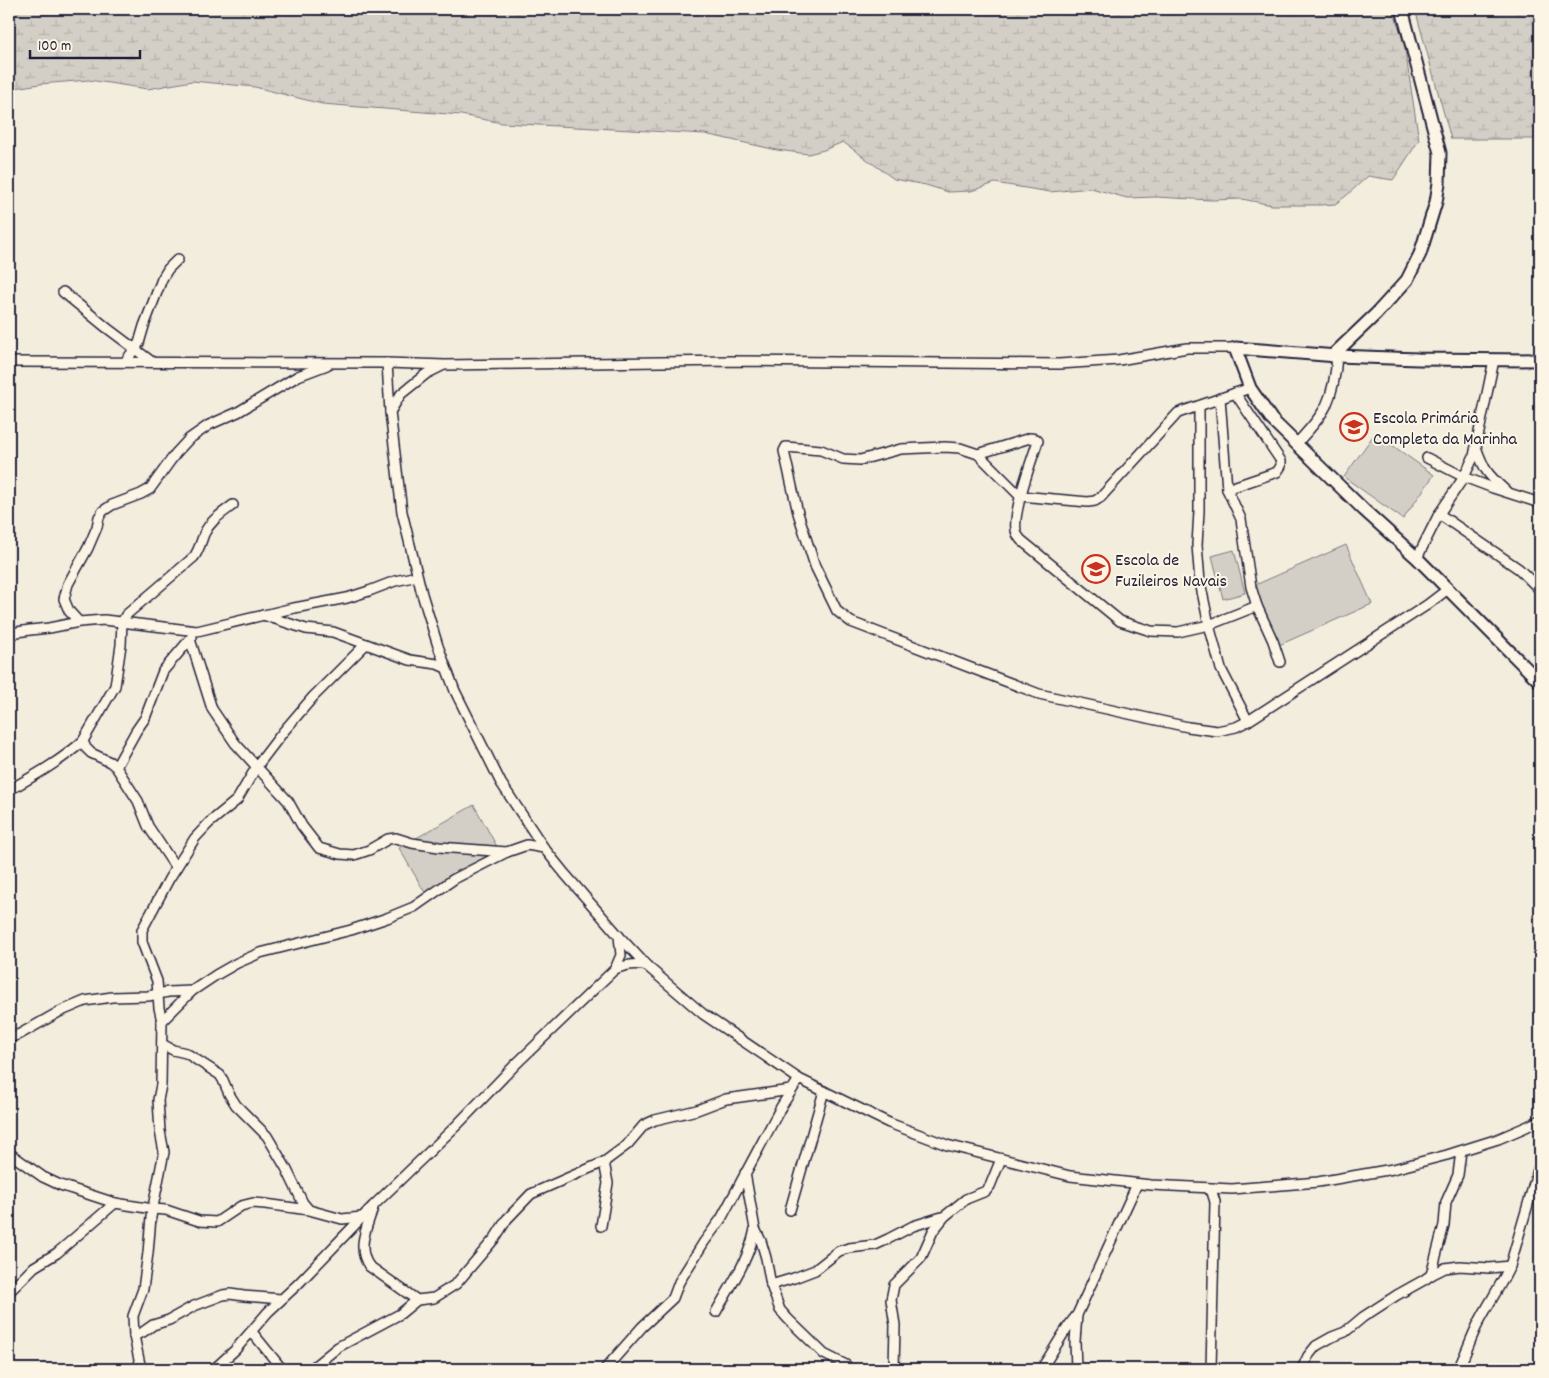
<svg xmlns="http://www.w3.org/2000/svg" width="1549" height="1378" viewBox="0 0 1549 1378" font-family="Dekko,sans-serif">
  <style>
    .grass { fill: #d4cfc6; stroke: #7b7880 }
    .wetland { fill: url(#wetland-marsh); stroke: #7b7880 }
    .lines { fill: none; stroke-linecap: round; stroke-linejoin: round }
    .minor-casing { stroke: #22223b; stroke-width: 12 }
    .tertiary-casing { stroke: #22223b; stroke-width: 15 }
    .minor { stroke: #fcf5e5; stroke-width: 9 }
    .tertiary { stroke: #fcf5e5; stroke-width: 11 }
    .labels { text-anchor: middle; stroke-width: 4; stroke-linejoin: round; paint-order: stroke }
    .poi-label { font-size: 18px; fill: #22223b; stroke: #fcf5e5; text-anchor: start }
  </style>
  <defs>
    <pattern id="wetland-marsh" width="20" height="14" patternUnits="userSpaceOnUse" patternTransform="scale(1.25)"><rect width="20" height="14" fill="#d4cfc6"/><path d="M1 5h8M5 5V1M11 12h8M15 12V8" fill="none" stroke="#b6b1ab"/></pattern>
  </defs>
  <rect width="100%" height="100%" fill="#f3edde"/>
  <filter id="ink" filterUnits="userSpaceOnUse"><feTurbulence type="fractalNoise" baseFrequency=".02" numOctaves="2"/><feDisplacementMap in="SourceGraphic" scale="10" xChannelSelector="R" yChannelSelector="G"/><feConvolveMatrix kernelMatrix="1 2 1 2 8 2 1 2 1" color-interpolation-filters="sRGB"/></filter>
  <g filter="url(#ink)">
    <!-- grass -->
    <g class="grass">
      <path d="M 1375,433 L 1434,475 L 1403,519 L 1344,477 Z"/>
      <path d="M 1346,545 L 1372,604 L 1279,645 L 1253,586 Z"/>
      <path d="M 1234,550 L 1245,593 L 1223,599 L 1212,556 Z"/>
      <path d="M 474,805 L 501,854 L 427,896 L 399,848 Z"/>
    </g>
    <!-- wetland -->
    <g class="wetland">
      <path d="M 9,9 L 1393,9 L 1404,43 L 1419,140 L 1393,180 L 1368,176 L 1346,196 L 1335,204 L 1320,205 L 1272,205 L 1242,199 L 1211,200 L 1156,197 L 1127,198 L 1091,188 L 1050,192 L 995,183 L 971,191 L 948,192 L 926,185 L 894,179 L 843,142 L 824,150 L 808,154 L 777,150 L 705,134 L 502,123 L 461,115 L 322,104 L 255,87 L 192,81 L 148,89 L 89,80 L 40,84 L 9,89 Z"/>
      <path d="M 1415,9 L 1540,9 L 1540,133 L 1534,139 L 1451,139 Z"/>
    </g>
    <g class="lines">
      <defs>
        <g id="minor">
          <path d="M 63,292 L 107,328 L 151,361"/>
          <path d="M 9,362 L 387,363 L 445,365 L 731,361 L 1059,364 L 1119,360 L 1187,348 L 1235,348"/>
          <path d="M 125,362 L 139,343 L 144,326 L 162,279 L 168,269 L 178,259"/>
          <path d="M 387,363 L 390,412 L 402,512 L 422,594 L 438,646 L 455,691 L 501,783 L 544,848 L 565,874 L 619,936 L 648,967 L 703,1014 L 799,1079 L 889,1123 L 947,1145 L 1070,1176 L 1151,1185 L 1232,1189 L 1318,1182 L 1393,1169 L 1447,1155 L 1498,1139 L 1526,1127 L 1540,1120"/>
          <path d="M 1250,388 L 1178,413 L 1101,497 L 1095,501 L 1088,502 L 1020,496 L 978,454 L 960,448 L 945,447 L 901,449 L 860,460 L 843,459 L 821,450 L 786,447 L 784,451 L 798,513 L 815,566 L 837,611 L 851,622 L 1039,694 L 1188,727 L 1217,731 L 1236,727 L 1248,721 L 1427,605 L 1448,589"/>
          <path d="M 1220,398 L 1227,489 L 1241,519 L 1251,587 L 1257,606 L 1273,641 L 1280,662"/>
          <path d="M 1199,406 L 1199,511 L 1197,545 L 1200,582 L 1209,625 L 1221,669 L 1248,721"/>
          <path d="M 390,412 L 401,394 L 426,374 L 442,366"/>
          <path d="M 1297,443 C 1307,432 1319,420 1326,406 C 1333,391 1336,372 1337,356"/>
          <path d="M 1476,447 C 1484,470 1487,474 1506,491"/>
          <path d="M 978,454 L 1030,438 L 1036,439 L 1038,441 C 1032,459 1010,518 1017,534 C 1017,535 1021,540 1021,540 L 1120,621 L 1151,631 L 1178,632 L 1209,625 L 1257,606"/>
          <path d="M 1427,458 L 1464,477 L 1493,488 L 1540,503"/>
          <path d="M 1227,489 L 1277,472 L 1281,466 L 1281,461 L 1235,393"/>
          <path d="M 1439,514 L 1519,569 L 1540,590"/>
          <path d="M 1417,558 L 1439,514 L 1464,477 L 1474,456 L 1494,360"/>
          <path d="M 263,615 L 306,629 L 333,632 L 410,660 L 437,664 L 446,668"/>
          <path d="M 79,622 L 69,611 L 64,599 L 68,584 L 88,548 L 97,527 L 99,517 L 103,511 L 112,505 L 141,494 L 150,489 L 176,453 L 189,439 L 209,425 L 238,412 L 298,376 L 327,365"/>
          <path d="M 9,637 L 17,632 L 30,630 L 49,628 L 79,622 L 104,620 L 197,631 L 289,609 L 347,598 L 369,591 L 395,581 L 417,576"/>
          <path d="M 190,639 L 212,709 L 235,743 L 288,801 L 302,826 L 319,848 L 340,854 L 354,855 L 369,850 L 388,839 L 396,838 L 412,843 L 439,847 L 507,852"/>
          <path d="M 83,741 L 86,748 L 91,753 L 110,762 L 116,767 L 138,801 L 148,826 L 176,868"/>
          <path d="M 116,767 L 136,731 L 145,718 L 163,671 L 192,637"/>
          <path d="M 9,790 C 34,776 61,761 83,741 L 115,686 L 121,645 L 122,622 L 126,615 L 194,557 C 199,550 201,542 204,534 C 210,521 221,514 233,505"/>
          <path d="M 615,969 L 621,955 L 619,936"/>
          <path d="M 162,1021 L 192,991 L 216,975 L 237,963 L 260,953 L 351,930 L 387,918 L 414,907 L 454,879 L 507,852 L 527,845 L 544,848"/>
          <path d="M 9,1038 L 20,1034 L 59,1012 L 85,1001 L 112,997 L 148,996 L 168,992 L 192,991"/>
          <path d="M 162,1044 L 173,1050 L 186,1053 L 220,1075 L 223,1080 L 229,1094 L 236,1105 L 267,1136 L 286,1168 L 303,1203 L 309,1210"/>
          <path d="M 9,1153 L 43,1177 L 60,1185 L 115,1203"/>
          <path d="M 745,1173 L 755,1229 L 761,1241 L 766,1258 L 771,1285 L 780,1310 L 788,1319 L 824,1354 L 846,1365 L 848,1369"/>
          <path d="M 1206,1188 L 1212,1192 L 1215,1202 L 1211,1369"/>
          <path d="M 373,1208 C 367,1227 356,1248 369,1266 L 417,1300"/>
          <path d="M 790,1210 L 824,1091"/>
          <path d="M 601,1226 L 608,1183 L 604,1162"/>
          <path d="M 1431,1275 L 1445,1268 L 1460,1266 L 1489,1268 L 1510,1266"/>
          <path d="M 771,1285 L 794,1278 L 815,1270 L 839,1251 L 849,1248 L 875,1245 L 888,1239 L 913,1226 L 945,1216"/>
          <path d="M 9,1292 L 34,1267 L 57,1253 L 115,1203 L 153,1209 L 166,1210 L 199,1221 L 217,1222 L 241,1206 L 253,1203 L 265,1204 L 309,1210 L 342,1219 L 362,1217"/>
          <path d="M 716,1312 C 731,1285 749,1260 755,1229"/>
          <path d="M 252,1332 L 282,1369"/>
          <path d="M 134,1336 L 143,1332 L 153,1325 L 169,1320 L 194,1306 L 223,1295 L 230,1294 L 244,1296 L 281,1299"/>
          <path d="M 141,1369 L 134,1336 L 133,1316 L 143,1289 L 148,1253 L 151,1217 L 164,1152 L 160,1131 L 158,1100 L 161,1085 L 162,1021 L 159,1008 L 157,981 L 142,942 L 142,930 L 169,879 L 195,838 L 209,823 L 237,800 L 257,766 L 283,732 L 313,697 L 366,644"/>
          <path d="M 214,1369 L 235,1350 L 268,1312 L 298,1284 L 373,1206 L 457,1125 L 516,1064 L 615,969 C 626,965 635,963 647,966"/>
          <path d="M 311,1369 L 338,1347 L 400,1314 L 417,1300 L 434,1298 L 456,1284 L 495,1238 L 507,1219 L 531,1194 L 604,1162 L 627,1145 L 644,1125 L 655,1120 L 697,1110 L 726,1099 L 791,1090"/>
          <path d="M 605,1369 L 642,1327 L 673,1298 L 679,1282 L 704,1242 L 721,1219 L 781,1107 L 799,1079"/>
          <path d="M 894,1369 L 895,1325 L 891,1300 L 894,1285 L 921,1258 L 933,1231 L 945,1216 L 966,1199 L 986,1191 L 990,1186 L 1001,1159"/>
          <path d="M 1041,1369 C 1054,1351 1063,1331 1077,1315 L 1137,1184"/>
          <path d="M 1076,1369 L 1075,1341 L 1077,1315"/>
          <path d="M 1302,1369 L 1308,1356 L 1316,1346 L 1332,1337 L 1345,1332 L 1363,1317 L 1397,1295 L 1424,1280 L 1431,1275 L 1444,1225 L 1446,1202 L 1458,1175 L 1461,1151"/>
          <path d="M 1458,1369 C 1466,1354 1471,1337 1479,1322 C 1489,1303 1501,1285 1510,1266 L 1540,1163"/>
        </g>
        <g id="tertiary">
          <path d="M 1332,356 L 1376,314 L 1407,280 L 1420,254 L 1436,202 L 1439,183 L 1440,153 L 1402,9"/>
          <path d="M 1540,360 L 1418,359 L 1337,356 L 1235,348 L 1250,388 L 1272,420 L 1364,510 L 1417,558 L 1540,682"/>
        </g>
      </defs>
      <!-- minor casing -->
      <use href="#minor" class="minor-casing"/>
      <!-- tertiary casing -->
      <use href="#tertiary" class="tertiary-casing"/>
      <!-- minor -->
      <use href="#minor" class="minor"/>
      <!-- tertiary -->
      <use href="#tertiary" class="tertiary"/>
    </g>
  </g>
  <!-- icons -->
  <defs>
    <symbol id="school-ring" viewBox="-11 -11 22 22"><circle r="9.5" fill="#fcf5e5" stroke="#c8321e" stroke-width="1.5"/><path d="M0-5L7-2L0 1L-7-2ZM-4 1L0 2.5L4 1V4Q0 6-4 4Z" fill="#c8321e"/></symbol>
  </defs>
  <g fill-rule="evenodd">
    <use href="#school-ring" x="1338" y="411" width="32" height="32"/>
    <use href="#school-ring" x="1080" y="553" width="32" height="32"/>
  </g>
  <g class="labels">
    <!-- poi labels -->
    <g class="poi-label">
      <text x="1373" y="423">Escola Primária<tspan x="1373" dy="21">Completa da Marinha</tspan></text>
      <text x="1115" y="565">Escola de<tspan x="1115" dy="21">Fuzileiros Navais</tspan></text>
    </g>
  </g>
  <!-- margin -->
  <rect width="1549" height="1378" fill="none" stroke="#fcf5e5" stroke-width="30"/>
  <rect x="15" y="15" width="1519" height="1348" fill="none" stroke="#22223b" stroke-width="2" filter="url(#ink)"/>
  <!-- scale -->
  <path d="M30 50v8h110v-8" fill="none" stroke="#22223b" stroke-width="2.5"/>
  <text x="38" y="50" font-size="15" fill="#22223b" stroke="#fcf5e5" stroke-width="4" paint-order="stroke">100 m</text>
</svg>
